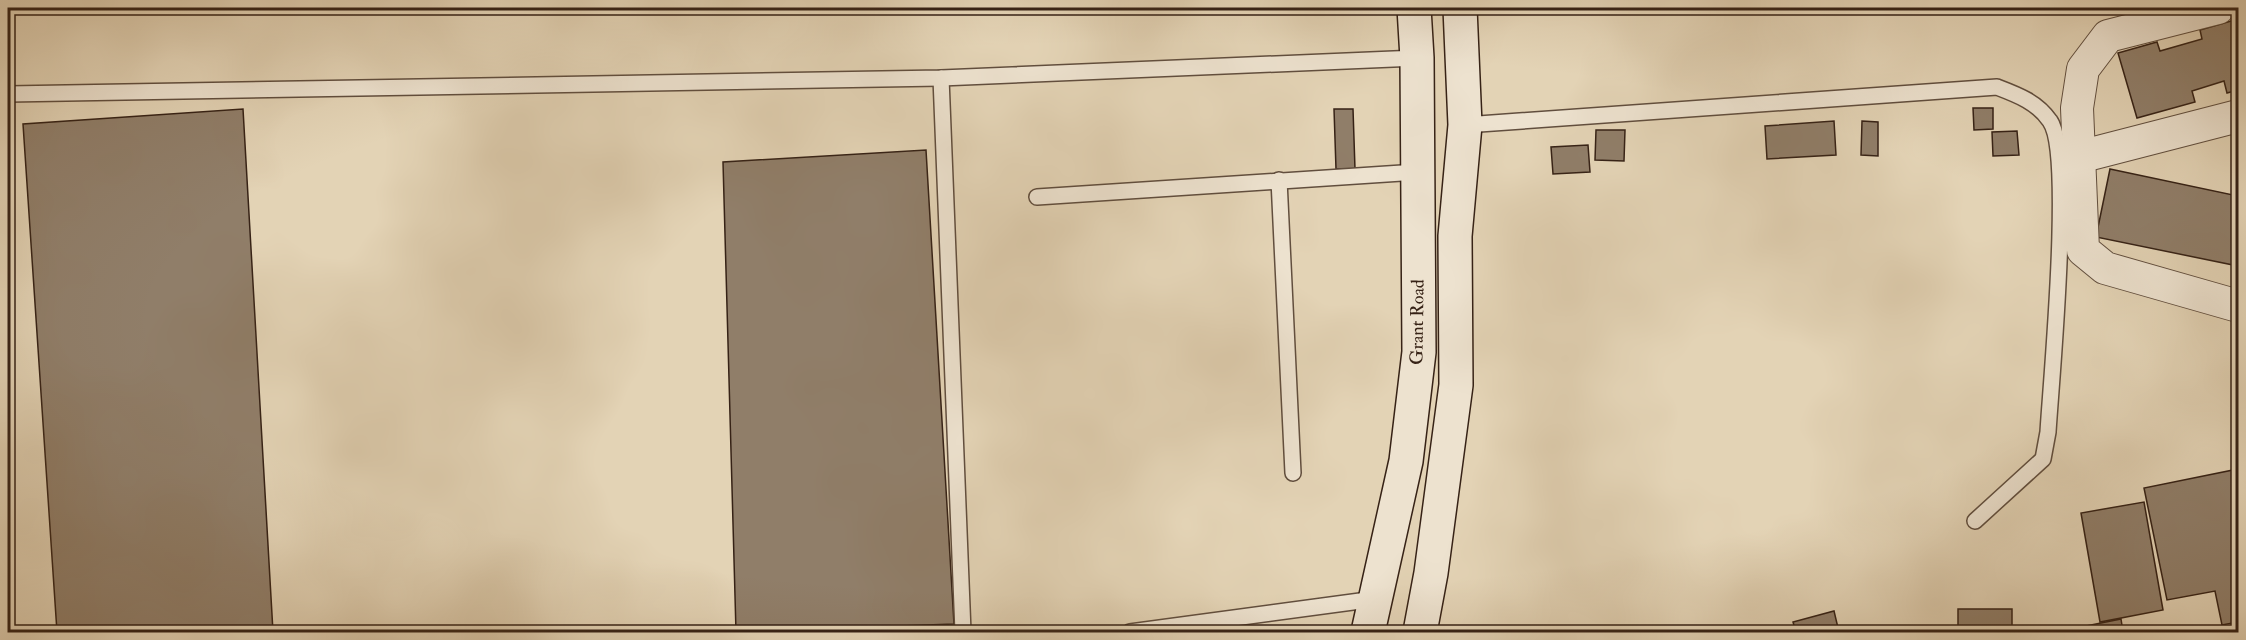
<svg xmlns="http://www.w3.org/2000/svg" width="2246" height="640" viewBox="0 0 2246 640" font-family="'IM FELL Double Pica',serif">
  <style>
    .building { fill: #907e69; stroke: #362216; stroke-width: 1.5 }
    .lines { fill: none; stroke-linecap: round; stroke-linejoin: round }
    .lane-casing { stroke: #614e3e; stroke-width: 18 }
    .street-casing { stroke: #614e3e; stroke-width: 34 }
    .secondary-casing { stroke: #362216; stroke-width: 36 }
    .lane { stroke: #ede2cf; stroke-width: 15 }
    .street { stroke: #ede2cf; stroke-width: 32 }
    .secondary { stroke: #ede2cf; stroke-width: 33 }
    .labels { text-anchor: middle; stroke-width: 4.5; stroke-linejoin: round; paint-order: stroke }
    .street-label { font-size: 18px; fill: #362216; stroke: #ede2cf }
  </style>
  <rect width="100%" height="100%" fill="#e3d3b5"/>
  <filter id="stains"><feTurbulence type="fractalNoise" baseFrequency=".00333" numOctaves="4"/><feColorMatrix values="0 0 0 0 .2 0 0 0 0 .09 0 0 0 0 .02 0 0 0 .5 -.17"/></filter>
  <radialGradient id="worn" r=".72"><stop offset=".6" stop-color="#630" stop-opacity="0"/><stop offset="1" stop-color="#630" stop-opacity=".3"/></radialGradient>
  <!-- building -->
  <g class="building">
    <path d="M 2238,19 L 2238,90 L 2227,93 L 2224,81 L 2192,91 L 2195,102 L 2137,118 L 2118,53 L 2157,42 L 2160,51 L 2202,39 L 2200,30 Z"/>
    <path d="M 1973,108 L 1993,108 L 1993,129 L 1974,130 Z"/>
    <path d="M 243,109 L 273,632 L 57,632 L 23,124 Z"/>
    <path d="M 1334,109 L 1353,109 L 1355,169 L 1336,169 Z"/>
    <path d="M 1834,121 L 1836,155 L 1767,159 L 1765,126 Z"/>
    <path d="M 1862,121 L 1878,122 L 1878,156 L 1861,155 Z"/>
    <path d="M 1596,130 L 1625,130 L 1624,161 L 1595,160 Z"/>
    <path d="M 2017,131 L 2019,155 L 1993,156 L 1992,132 Z"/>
    <path d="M 1588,145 L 1590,172 L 1553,174 L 1551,147 Z"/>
    <path d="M 926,150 L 954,624 L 736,632 L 723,162 Z"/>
    <path d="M 2110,169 L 2238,196 L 2238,266 L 2096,237 Z"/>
    <path d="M 2238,469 L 2238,622 L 2222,625 L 2215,591 L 2167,600 L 2144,488 Z"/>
    <path d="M 2144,502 L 2163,610 L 2100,622 L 2081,513 Z"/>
    <rect x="1958" y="609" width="54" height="23"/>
    <path d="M 1834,611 L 1839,632 L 1796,632 L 1793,622 Z"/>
    <path d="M 2121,619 L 2123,632 L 2072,632 L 2071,629 Z"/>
    <path d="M 1476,626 L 1519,630 L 1519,632 L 1475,632 Z"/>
  </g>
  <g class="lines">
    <defs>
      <g id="lane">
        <path d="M 941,78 L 963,632"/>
        <path d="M 8,94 L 941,78 L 1417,58"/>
        <path d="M 1465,125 L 1997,87 C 2018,95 2037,102 2050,121 C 2073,153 2051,381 2048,432 L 2043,459 L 1975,521"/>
        <path d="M 1279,180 L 1293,473"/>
        <path d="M 1037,197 L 1417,172"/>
        <path d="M 1130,632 L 1375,599"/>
      </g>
      <g id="street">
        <path d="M 2218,8 L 2108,36 L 2083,69 L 2077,108 L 2083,250 L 2105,268 L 2238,306"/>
        <path d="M 2079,157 L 2238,116"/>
      </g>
      <g id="secondary">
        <path d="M 1368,632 L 1406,461 L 1419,352 L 1417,58 L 1414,8"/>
        <path d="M 1420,632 L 1431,573 L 1456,385 L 1455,236 L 1465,125 L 1460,8"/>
      </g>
    </defs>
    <!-- lane casing -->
    <use href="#lane" class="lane-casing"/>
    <!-- street casing -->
    <use href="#street" class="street-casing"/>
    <!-- secondary casing -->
    <use href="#secondary" class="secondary-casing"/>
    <!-- lane -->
    <use href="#lane" class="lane"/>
    <!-- street -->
    <use href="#street" class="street"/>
    <!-- secondary -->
    <use href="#secondary" class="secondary"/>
  </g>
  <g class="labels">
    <!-- street labels -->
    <g class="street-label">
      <text transform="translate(1417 322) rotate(-89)" y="6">Grant Road</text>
    </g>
  </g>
  <!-- margin -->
  <rect width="2246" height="640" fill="none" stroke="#e3d3b5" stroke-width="30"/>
  <rect x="9" y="9" width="2228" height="622" fill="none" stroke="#362216" stroke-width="3"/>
  <rect x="15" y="15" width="2216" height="610" fill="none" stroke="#362216" stroke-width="1.5"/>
  <rect width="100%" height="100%" filter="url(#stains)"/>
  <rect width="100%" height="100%" fill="url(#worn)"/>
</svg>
